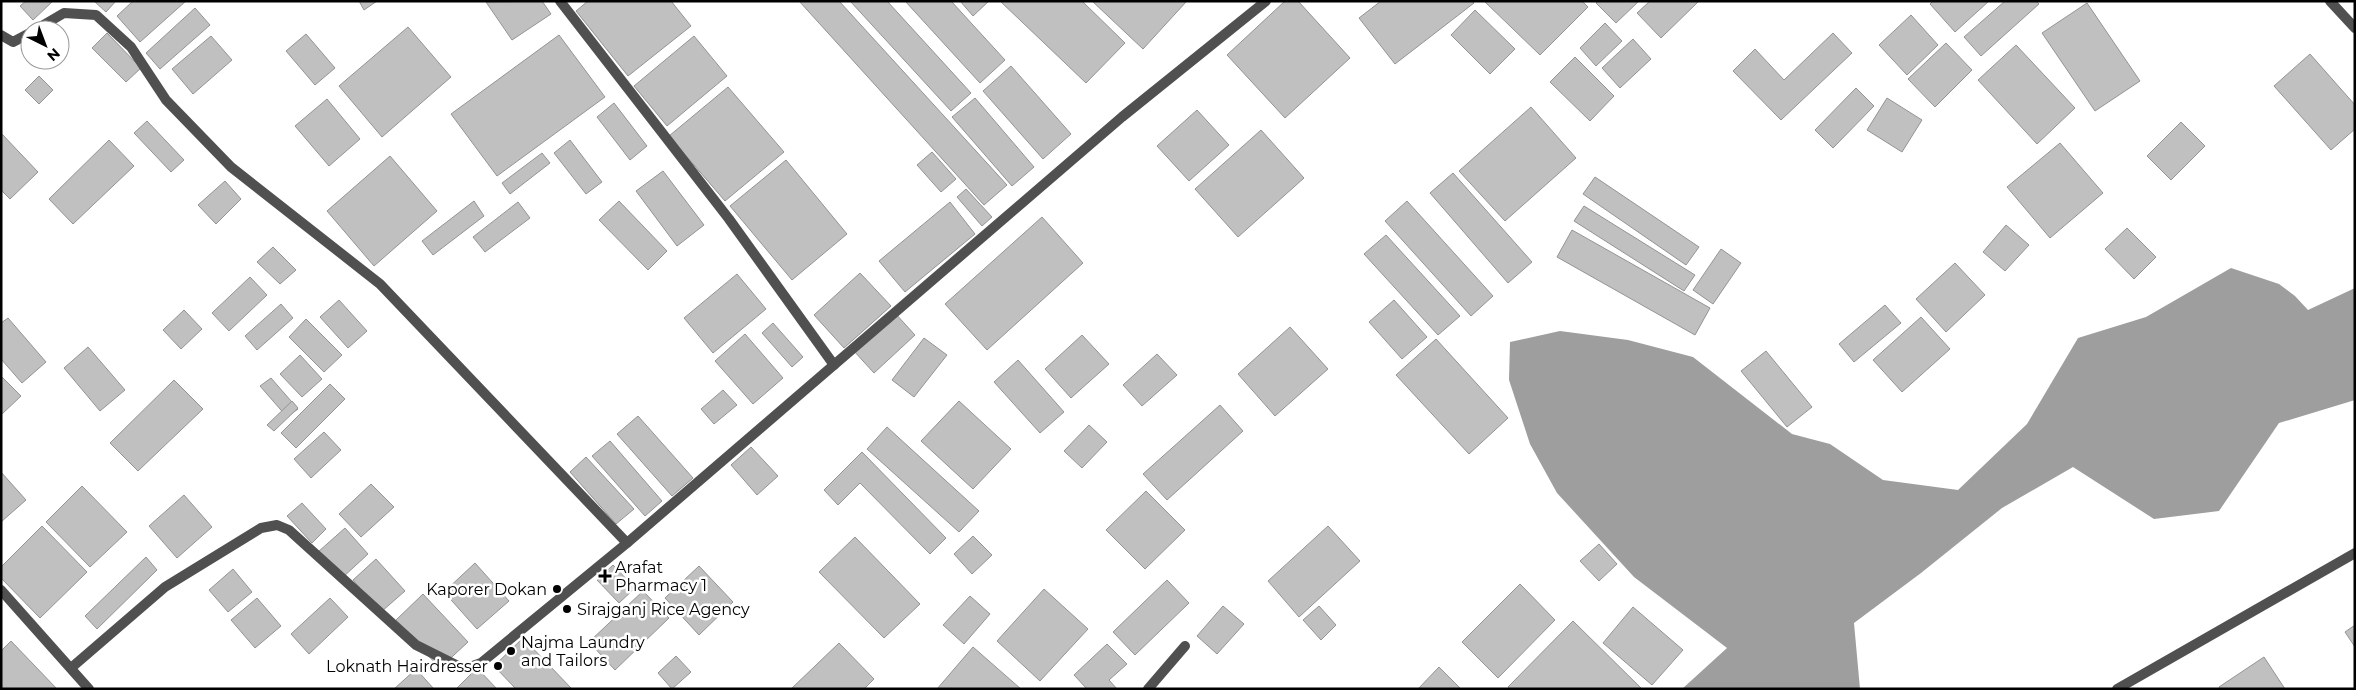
<svg xmlns="http://www.w3.org/2000/svg" width="2356" height="690" viewBox="0 0 2356 690" font-family="Montserrat,sans-serif">
  <style>
    .water { fill: #9e9e9e }
    .building { fill: #c0c0c0; stroke: #949494 }
    .lines { fill: none; stroke-linecap: round; stroke-linejoin: round }
    .street { stroke: #505050; stroke-width: 10 }
    .poi-dot { fill: #000; stroke: #fff; stroke-width: 2 }
    .labels { text-anchor: middle; stroke-width: 5; stroke-linejoin: round; paint-order: stroke }
    .poi-label { font-size: 16px; fill: #000; stroke: #fff; text-anchor: start }
  </style>
  <rect width="100%" height="100%" fill="#fff"/>
  <!-- water -->
  <path class="water" d="M 2231,268 L 2279,284 L 2295,296 L 2308,310 L 2355,288 L 2355,400 L 2279,423 L 2219,511 L 2154,519 L 2073,467 L 2002,508 L 1921,573 L 1854,623 L 1860,689 L 1682,689 L 1727,648 L 1634,577 L 1557,493 L 1530,444 L 1509,380 L 1510,342 L 1560,331 L 1628,340 L 1693,357 L 1792,434 L 1830,444 L 1883,480 L 1958,490 L 2027,424 L 2078,338 L 2146,317 Z"/>
  <!-- building -->
  <g class="building">
    <path d="M 26,1 L 53,1 L 33,20 L 20,6 Z"/>
    <path d="M 94,1 L 116,1 L 106,12 Z"/>
    <path d="M 133,1 L 186,1 L 140,42 L 117,16 Z"/>
    <path d="M 359,1 L 377,1 L 364,10 Z"/>
    <path d="M 542,1 L 551,14 L 512,40 L 486,2 Z"/>
    <path d="M 588,1 L 671,1 L 691,26 L 628,76 L 576,11 Z"/>
    <path d="M 799,1 L 839,1 L 1007,185 L 984,205 Z"/>
    <path d="M 850,1 L 887,1 L 971,93 L 951,111 Z"/>
    <path d="M 905,1 L 951,1 L 1005,60 L 980,83 Z"/>
    <path d="M 960,1 L 989,1 L 973,16 Z"/>
    <path d="M 1000,1 L 1082,1 L 1125,43 L 1086,83 Z"/>
    <path d="M 1092,1 L 1185,1 L 1186,2 L 1143,49 Z"/>
    <path d="M 1285,1 L 1298,1 L 1350,58 L 1285,118 L 1227,55 Z"/>
    <path d="M 1381,1 L 1472,1 L 1474,3 L 1395,64 L 1359,18 Z"/>
    <path d="M 1484,1 L 1582,1 L 1588,7 L 1540,55 Z"/>
    <path d="M 1598,1 L 1639,1 L 1616,23 L 1596,3 Z"/>
    <path d="M 1650,1 L 1699,1 L 1661,38 L 1637,13 Z"/>
    <path d="M 1933,1 L 1989,1 L 1955,32 L 1930,4 Z"/>
    <path d="M 2005,1 L 2036,1 L 2039,4 L 1981,56 L 1964,37 Z"/>
    <path d="M 2087,3 L 2140,81 L 2095,111 L 2042,33 Z"/>
    <path d="M 195,8 L 210,25 L 160,69 L 146,53 Z"/>
    <path d="M 1475,10 L 1515,49 L 1490,74 L 1451,35 Z"/>
    <path d="M 1911,15 L 1938,45 L 1907,75 L 1879,45 Z"/>
    <path d="M 1605,23 L 1622,41 L 1596,66 L 1580,48 Z"/>
    <path d="M 408,27 L 451,77 L 382,137 L 339,86 Z"/>
    <path d="M 107,33 L 141,68 L 126,82 L 92,48 Z"/>
    <path d="M 1833,33 L 1852,53 L 1781,120 L 1733,71 L 1755,49 L 1784,80 Z"/>
    <path d="M 306,34 L 335,68 L 315,85 L 286,51 Z"/>
    <path d="M 559,35 L 605,97 L 497,176 L 451,114 Z"/>
    <path d="M 211,36 L 232,60 L 193,94 L 172,69 Z"/>
    <path d="M 694,36 L 727,76 L 667,126 L 634,86 Z"/>
    <path d="M 1633,39 L 1651,59 L 1620,88 L 1602,68 Z"/>
    <path d="M 1946,43 L 1972,70 L 1935,107 L 1908,79 Z"/>
    <path d="M 2016,45 L 2075,108 L 2037,144 L 1978,80 Z"/>
    <path d="M 2310,54 L 2355,105 L 2355,129 L 2331,150 L 2274,86 Z"/>
    <path d="M 1575,57 L 1614,96 L 1590,121 L 1550,82 Z"/>
    <path d="M 1011,66 L 1071,134 L 1043,159 L 983,91 Z"/>
    <path d="M 39,76 L 53,90 L 39,104 L 25,90 Z"/>
    <path d="M 728,87 L 784,152 L 725,201 L 669,136 Z"/>
    <path d="M 1856,88 L 1874,106 L 1833,148 L 1815,130 Z"/>
    <path d="M 975,98 L 1034,167 L 1012,186 L 952,117 Z"/>
    <path d="M 1887,98 L 1922,120 L 1902,152 L 1867,130 Z"/>
    <path d="M 327,99 L 360,139 L 329,166 L 295,126 Z"/>
    <path d="M 614,103 L 647,146 L 630,160 L 597,117 Z"/>
    <path d="M 1531,107 L 1576,158 L 1505,221 L 1459,171 Z"/>
    <path d="M 1197,110 L 1229,145 L 1189,181 L 1157,146 Z"/>
    <path d="M 147,121 L 184,160 L 171,172 L 134,133 Z"/>
    <path d="M 2181,122 L 2205,146 L 2171,180 L 2147,156 Z"/>
    <path d="M 1261,130 L 1304,178 L 1238,237 L 1195,189 Z"/>
    <path d="M 1,133 L 38,172 L 10,199 L 1,190 Z"/>
    <path d="M 109,140 L 134,166 L 73,224 L 49,199 Z"/>
    <path d="M 570,140 L 602,182 L 586,194 L 554,153 Z"/>
    <path d="M 2060,143 L 2103,193 L 2050,238 L 2007,187 Z"/>
    <path d="M 932,152 L 956,179 L 941,192 L 917,165 Z"/>
    <path d="M 542,153 L 550,163 L 510,194 L 502,183 Z"/>
    <path d="M 390,156 L 437,211 L 374,266 L 327,211 Z"/>
    <path d="M 786,160 L 847,234 L 792,280 L 730,206 Z"/>
    <path d="M 663,171 L 704,225 L 677,246 L 636,191 Z"/>
    <path d="M 1453,173 L 1532,262 L 1508,283 L 1430,193 Z"/>
    <path d="M 1595,177 L 1699,247 L 1686,265 L 1583,194 Z"/>
    <path d="M 225,181 L 241,199 L 216,224 L 198,205 Z"/>
    <path d="M 966,189 L 992,217 L 982,226 L 957,197 Z"/>
    <path d="M 474,201 L 484,216 L 433,255 L 422,241 Z"/>
    <path d="M 619,201 L 667,251 L 648,270 L 599,220 Z"/>
    <path d="M 1407,201 L 1493,296 L 1471,316 L 1385,221 Z"/>
    <path d="M 518,202 L 530,218 L 485,252 L 473,237 Z"/>
    <path d="M 950,202 L 975,234 L 905,292 L 879,261 Z"/>
    <path d="M 1584,206 L 1695,275 L 1684,291 L 1574,221 Z"/>
    <path d="M 1042,217 L 1083,263 L 987,350 L 945,304 Z"/>
    <path d="M 2006,225 L 2029,245 L 2005,271 L 1983,252 Z"/>
    <path d="M 2127,228 L 2156,257 L 2134,279 L 2105,249 Z"/>
    <path d="M 1572,230 L 1710,308 L 1695,335 L 1557,257 Z"/>
    <path d="M 1386,235 L 1460,316 L 1438,335 L 1364,254 Z"/>
    <path d="M 273,247 L 296,270 L 280,284 L 257,262 Z"/>
    <path d="M 1721,249 L 1741,263 L 1713,304 L 1693,290 Z"/>
    <path d="M 1955,263 L 1985,295 L 1946,332 L 1916,299 Z"/>
    <path d="M 860,273 L 891,306 L 844,348 L 814,315 Z"/>
    <path d="M 737,274 L 766,309 L 713,353 L 684,318 Z"/>
    <path d="M 250,277 L 267,295 L 229,331 L 212,313 Z"/>
    <path d="M 339,300 L 367,331 L 348,348 L 320,317 Z"/>
    <path d="M 1394,300 L 1427,337 L 1402,359 L 1369,322 Z"/>
    <path d="M 281,304 L 293,318 L 257,350 L 245,336 Z"/>
    <path d="M 1885,305 L 1901,323 L 1854,362 L 1839,344 Z"/>
    <path d="M 184,310 L 202,329 L 181,349 L 163,330 Z"/>
    <path d="M 894,312 L 915,335 L 874,373 L 853,350 Z"/>
    <path d="M 1921,317 L 1950,349 L 1902,392 L 1873,360 Z"/>
    <path d="M 8,318 L 46,362 L 22,383 L 1,359 L 1,323 Z"/>
    <path d="M 306,319 L 342,355 L 324,372 L 289,337 Z"/>
    <path d="M 773,323 L 803,357 L 792,367 L 762,333 Z"/>
    <path d="M 1290,327 L 1328,369 L 1275,416 L 1238,374 Z"/>
    <path d="M 745,334 L 783,378 L 753,404 L 715,361 Z"/>
    <path d="M 1082,335 L 1109,364 L 1071,398 L 1045,369 Z"/>
    <path d="M 924,338 L 947,355 L 914,397 L 892,380 Z"/>
    <path d="M 1436,339 L 1508,418 L 1469,454 L 1396,375 Z"/>
    <path d="M 88,347 L 125,390 L 100,411 L 64,368 Z"/>
    <path d="M 1766,351 L 1812,407 L 1787,427 L 1741,371 Z"/>
    <path d="M 1157,354 L 1177,375 L 1142,406 L 1123,385 Z"/>
    <path d="M 300,355 L 322,379 L 302,397 L 280,374 Z"/>
    <path d="M 1018,360 L 1064,412 L 1040,433 L 994,382 Z"/>
    <path d="M 1,376 L 21,396 L 1,415 Z"/>
    <path d="M 271,378 L 298,409 L 287,417 L 260,386 Z"/>
    <path d="M 174,380 L 203,409 L 138,471 L 110,443 Z"/>
    <path d="M 330,384 L 345,399 L 296,448 L 281,433 Z"/>
    <path d="M 723,390 L 737,405 L 714,424 L 701,409 Z"/>
    <path d="M 292,401 L 298,408 L 274,431 L 267,425 Z"/>
    <path d="M 959,401 L 1011,449 L 973,489 L 921,441 Z"/>
    <path d="M 1220,405 L 1243,431 L 1167,500 L 1143,474 Z"/>
    <path d="M 638,416 L 693,478 L 672,496 L 617,434 Z"/>
    <path d="M 1089,425 L 1107,442 L 1082,468 L 1064,451 Z"/>
    <path d="M 887,427 L 979,511 L 959,532 L 867,449 Z"/>
    <path d="M 324,432 L 341,450 L 311,478 L 294,459 Z"/>
    <path d="M 610,441 L 662,501 L 645,516 L 592,456 Z"/>
    <path d="M 751,447 L 778,476 L 757,495 L 731,465 Z"/>
    <path d="M 862,452 L 946,538 L 930,554 L 860,483 L 838,505 L 824,490 Z"/>
    <path d="M 586,457 L 634,509 L 616,524 L 570,472 Z"/>
    <path d="M 1,472 L 26,500 L 1,522 Z"/>
    <path d="M 371,484 L 394,507 L 361,537 L 339,514 Z"/>
    <path d="M 82,486 L 127,532 L 90,567 L 46,522 Z"/>
    <path d="M 1146,491 L 1185,530 L 1145,569 L 1106,530 Z"/>
    <path d="M 184,495 L 212,527 L 177,558 L 149,526 Z"/>
    <path d="M 302,503 L 326,529 L 312,543 L 287,516 Z"/>
    <path d="M 42,526 L 87,572 L 40,618 L 1,578 L 1,567 Z"/>
    <path d="M 1328,526 L 1360,561 L 1299,617 L 1268,581 Z"/>
    <path d="M 345,528 L 368,554 L 342,578 L 318,552 Z"/>
    <path d="M 973,536 L 992,555 L 972,574 L 954,554 Z"/>
    <path d="M 855,537 L 920,604 L 884,638 L 819,572 Z"/>
    <path d="M 1599,544 L 1617,564 L 1599,581 L 1580,561 Z"/>
    <path d="M 146,557 L 157,570 L 97,629 L 85,616 Z"/>
    <path d="M 376,559 L 405,591 L 381,612 L 353,580 Z"/>
    <path d="M 475,563 L 509,601 L 477,629 L 444,592 Z"/>
    <path d="M 613,565 L 635,588 L 619,603 L 597,580 Z"/>
    <path d="M 699,566 L 733,602 L 699,635 L 665,598 Z"/>
    <path d="M 233,569 L 252,592 L 228,612 L 209,590 Z"/>
    <path d="M 1167,580 L 1189,603 L 1135,655 L 1113,632 Z"/>
    <path d="M 1520,584 L 1555,620 L 1498,678 L 1462,642 Z"/>
    <path d="M 1044,589 L 1088,629 L 1040,681 L 997,641 Z"/>
    <path d="M 643,591 L 669,618 L 615,670 L 589,642 Z"/>
    <path d="M 423,594 L 468,642 L 440,668 L 395,621 Z"/>
    <path d="M 970,596 L 990,614 L 964,644 L 943,625 Z"/>
    <path d="M 257,598 L 281,626 L 255,648 L 231,620 Z"/>
    <path d="M 330,598 L 348,617 L 309,654 L 291,634 Z"/>
    <path d="M 1223,606 L 1244,624 L 1217,654 L 1197,636 Z"/>
    <path d="M 1319,606 L 1336,625 L 1321,640 L 1303,620 Z"/>
    <path d="M 1633,607 L 1683,650 L 1652,685 L 1603,643 Z"/>
    <path d="M 1573,621 L 1642,689 L 1510,689 L 1508,687 Z"/>
    <path d="M 2355,625 L 2355,647 L 2345,632 Z"/>
    <path d="M 523,638 L 572,689 L 516,689 L 494,666 Z"/>
    <path d="M 11,641 L 57,689 L 1,689 L 1,651 Z"/>
    <path d="M 839,643 L 874,679 L 864,689 L 791,689 Z"/>
    <path d="M 1107,644 L 1127,664 L 1109,680 L 1117,689 L 1087,689 L 1074,675 Z"/>
    <path d="M 973,647 L 1021,689 L 937,689 Z"/>
    <path d="M 676,656 L 691,672 L 672,689 L 658,673 Z"/>
    <path d="M 2264,657 L 2285,689 L 2220,689 L 2219,687 Z"/>
    <path d="M 1439,667 L 1461,689 L 1418,689 Z"/>
    <path d="M 477,668 L 497,689 L 456,689 Z"/>
    <path d="M 416,669 L 434,689 L 394,689 Z"/>
  </g>
  <g class="lines">
    <!-- street -->
    <g class="street">
      <path d="M 560,1 L 729,219 L 834,365"/>
      <path d="M 2330,1 L 2355,28"/>
      <path d="M 35,30 L 64,13 L 96,15 L 131,47 L 166,100 L 231,167 L 380,284 L 627,543"/>
      <path d="M 1,35 L 13,42 L 30,33"/>
      <path d="M 1,590 L 89,689"/>
      <path d="M 71,668 L 165,587 L 261,528 L 277,525 L 289,530 L 416,645 L 460,667 L 470,667 L 481,663 L 627,543 L 1122,117 L 1266,1"/>
      <path d="M 1148,689 L 1185,646"/>
      <path d="M 2117,689 L 2355,553"/>
    </g>
  </g>
  <!-- markers -->
  <g class="poi-dot">
    <path d="M602.5 568.5h5v5h5v5h-5v5h-5v-5h-5v-5h5z"/>
    <circle cx="557" cy="589" r="5"/>
    <circle cx="567" cy="609" r="5"/>
    <circle cx="511" cy="651" r="5"/>
    <circle cx="498" cy="666" r="5"/>
  </g>
  <g class="labels">
    <!-- poi labels -->
    <g class="poi-label">
      <text x="615" y="573">Arafat<tspan x="615" dy="18">Pharmacy 1</tspan></text>
      <text x="547" y="595" text-anchor="end">Kaporer Dokan</text>
      <text x="577" y="615">Sirajganj Rice Agency</text>
      <text x="521" y="648">Najma Laundry<tspan x="521" dy="18">and Tailors</tspan></text>
      <text x="488" y="672" text-anchor="end">Loknath Hairdresser</text>
    </g>
  </g>
  <!-- border -->
  <rect width="2356" height="690" fill="none" stroke="#000000" stroke-width="5"/>
  <!-- north arrow -->
  <g transform="translate(45 45) rotate(138)"><circle r="24" fill="#ffffff" stroke="#999999"/>
  <path d="M0-4L9 19L0 12L-9 19Z" fill="#000000"/>
  <text y="-8" font-size="14" font-weight="bold" text-anchor="middle" fill="#000000">N</text>
  </g>
</svg>
